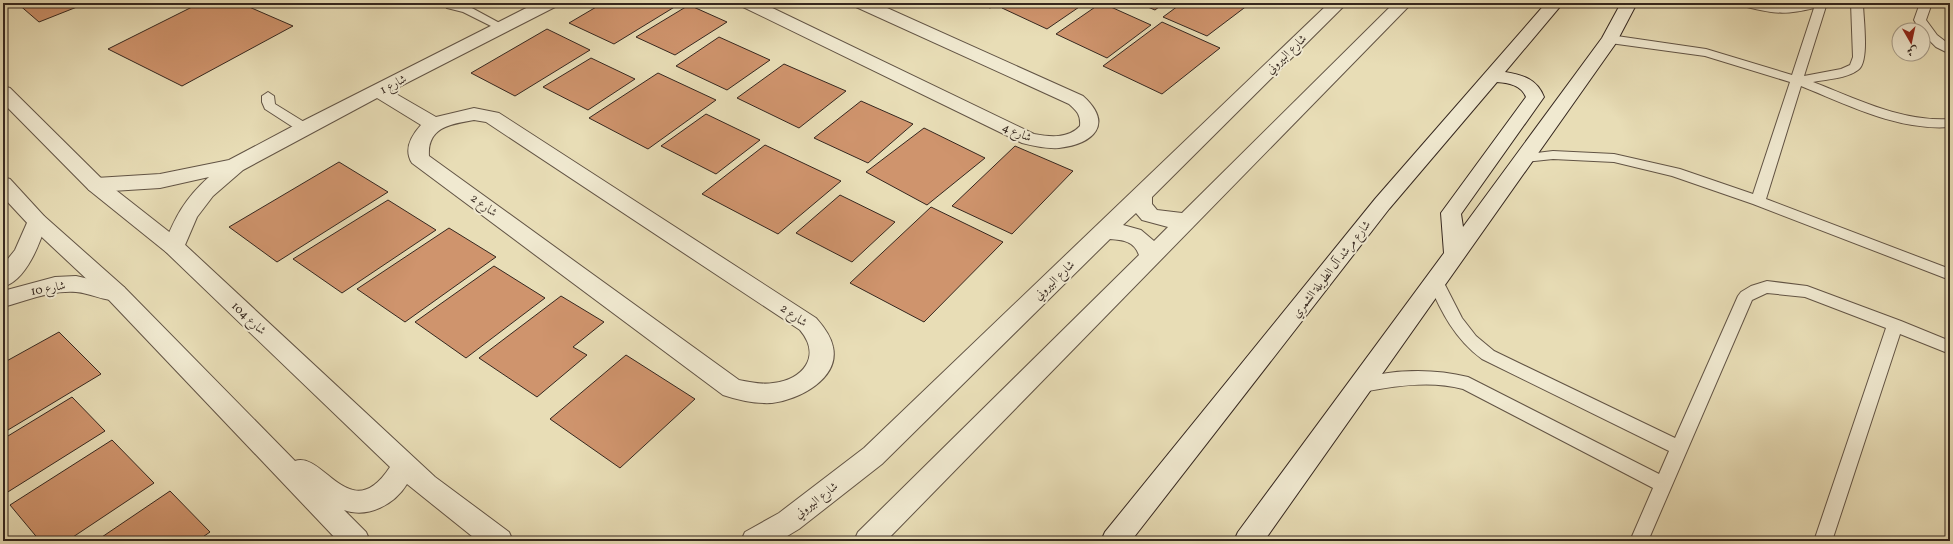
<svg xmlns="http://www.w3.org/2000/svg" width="1953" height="544" viewBox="0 0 1953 544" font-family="Vollkorn,Amiri,serif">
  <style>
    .building { fill: #cf946d; stroke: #35271f }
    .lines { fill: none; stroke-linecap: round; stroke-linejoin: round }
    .service-casing { stroke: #625445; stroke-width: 2 }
    .minor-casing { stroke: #625445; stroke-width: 2 }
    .tertiary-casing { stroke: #625445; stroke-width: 2 }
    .secondary-casing { stroke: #35271f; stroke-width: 2 }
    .service { fill: #f0e9d0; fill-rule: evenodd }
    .minor { fill: #f0e9d0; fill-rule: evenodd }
    .tertiary { fill: #f0e9d0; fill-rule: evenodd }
    .secondary { fill: #f0e9d0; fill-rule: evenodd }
    .labels { text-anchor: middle; stroke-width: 4; stroke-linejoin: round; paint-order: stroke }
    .street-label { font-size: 12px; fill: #35271f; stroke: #f0e9d0 }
  </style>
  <rect width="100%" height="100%" fill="#e8ddb6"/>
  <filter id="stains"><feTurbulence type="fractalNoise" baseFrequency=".005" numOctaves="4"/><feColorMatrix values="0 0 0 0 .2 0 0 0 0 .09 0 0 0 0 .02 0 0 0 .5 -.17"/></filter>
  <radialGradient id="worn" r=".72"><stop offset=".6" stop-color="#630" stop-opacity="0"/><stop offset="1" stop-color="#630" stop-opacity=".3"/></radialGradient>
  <!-- building -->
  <g class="building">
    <path d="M 17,3 L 87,3 L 39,22 Z"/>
    <path d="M 200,3 L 240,3 L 293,26 L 182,86 L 108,49 Z"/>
    <path d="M 603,3 L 681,3 L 614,44 L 569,23 Z"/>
    <path d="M 978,3 L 998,3 L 990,8 Z"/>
    <path d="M 1009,3 L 1085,3 L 1047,29 L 1002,8 Z"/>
    <path d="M 1101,3 L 1102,3 L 1151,25 L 1107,58 L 1056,34 Z"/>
    <path d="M 1138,3 L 1164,3 L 1155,10 Z"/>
    <path d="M 1182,3 L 1244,3 L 1248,5 L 1207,36 L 1163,17 Z"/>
    <path d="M 689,5 L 727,22 L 675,55 L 636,37 Z"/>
    <path d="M 1162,22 L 1220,48 L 1162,94 L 1103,66 Z"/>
    <path d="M 547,29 L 590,50 L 515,96 L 471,73 Z"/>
    <path d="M 719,37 L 770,60 L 727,90 L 676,66 Z"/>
    <path d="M 591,58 L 635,79 L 588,110 L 543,87 Z"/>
    <path d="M 784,64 L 846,91 L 799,128 L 737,98 Z"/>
    <path d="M 658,73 L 716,100 L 648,149 L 589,118 Z"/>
    <path d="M 861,101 L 913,124 L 868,163 L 814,138 Z"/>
    <path d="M 706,114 L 760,140 L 716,174 L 661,146 Z"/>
    <path d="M 924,128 L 985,158 L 927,205 L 866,172 Z"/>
    <path d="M 765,145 L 841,181 L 778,234 L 702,194 Z"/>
    <path d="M 1015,146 L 1073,171 L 1012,234 L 952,206 Z"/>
    <path d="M 339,162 L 388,192 L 277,262 L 229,227 Z"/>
    <path d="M 840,195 L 895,222 L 852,262 L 796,233 Z"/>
    <path d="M 388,200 L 436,230 L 342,293 L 293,259 Z"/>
    <path d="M 931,207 L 1003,242 L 924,322 L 850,283 Z"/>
    <path d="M 449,228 L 496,257 L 405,322 L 357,289 Z"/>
    <path d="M 494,266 L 545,298 L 466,358 L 415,322 Z"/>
    <path d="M 561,296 L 604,322 L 573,347 L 587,355 L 537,397 L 479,358 Z"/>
    <path d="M 59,332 L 101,374 L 3,433 L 3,363 Z"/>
    <path d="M 626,355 L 695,399 L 620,468 L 550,419 Z"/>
    <path d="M 72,397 L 105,431 L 3,495 L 3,439 Z"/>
    <path d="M 112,440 L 154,483 L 67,541 L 40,541 L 10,505 Z"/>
    <path d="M 170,491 L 210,532 L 197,541 L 96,541 Z"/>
  </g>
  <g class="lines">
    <defs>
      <g id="service">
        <path d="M 453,3 L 470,7 L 507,27 L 505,29 L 497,29 L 463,12 L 447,8 L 445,6 L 447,4 Z"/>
        <path d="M 1737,3 L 1791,7 L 1805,3 L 1827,3 L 1804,76 L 1841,69 L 1850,65 L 1853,57 L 1851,3 L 1863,3 C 1863,17 1870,62 1858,70 C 1846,79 1827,79 1813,82 C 1857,99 1902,122 1950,119 L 1950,127 C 1898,131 1848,105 1801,86 L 1766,199 L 1950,269 L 1950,280 L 1753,204 L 1672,176 L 1614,162 L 1553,159 L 1525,162 L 1520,161 L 1518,158 L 1520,155 L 1553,151 L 1614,154 L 1680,169 L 1753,194 L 1790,82 L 1705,56 L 1610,43 L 1604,39 L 1610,35 L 1706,49 L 1792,75 L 1814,8 C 1783,16 1770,13 1739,5 Z"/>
        <path d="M 1920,3 L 1932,3 L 1926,20 L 1937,35 L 1950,45 L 1950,54 L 1936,47 L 1923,34 L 1923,30 L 1920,30 L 1914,20 Z"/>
        <path d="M 268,92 L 274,96 L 275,104 L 309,125 L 311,128 L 309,131 L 299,131 L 265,109 L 262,102 L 262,96 Z"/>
        <path d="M 1436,276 L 1441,277 L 1462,318 L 1476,336 L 1494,351 L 1675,438 L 1738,296 L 1741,292 L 1751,286 L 1767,281 L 1807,286 L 1901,321 L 1950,341 L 1950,354 L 1900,334 L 1832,541 L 1814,541 L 1886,328 L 1805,297 L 1767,293 L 1752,300 L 1648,541 L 1630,541 L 1653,488 L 1463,389 C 1430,380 1396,386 1362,392 L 1356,390 L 1354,385 L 1356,380 C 1391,369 1433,368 1468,377 L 1659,474 L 1669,451 L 1482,359 C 1455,339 1441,312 1428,281 L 1431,277 Z"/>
      </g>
      <g id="minor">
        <path d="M 536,3 L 557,3 L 555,7 L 391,91 L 436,117 L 474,108 L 499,113 L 816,318 C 823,326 831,336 833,347 C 840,379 798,400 772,403 C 756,404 738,400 723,395 L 412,163 C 403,149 412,135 421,125 L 377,98 L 243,170 L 213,196 L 197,217 L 182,252 L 174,255 L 166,252 L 163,247 C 175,218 184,199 209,177 L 160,188 L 96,192 L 89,190 L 86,185 L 89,180 L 96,178 L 160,174 L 229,160 L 297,124 ZM 474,120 L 486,122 L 800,330 C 822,356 803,380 773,383 C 761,385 750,382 739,380 L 429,156 C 427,127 451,124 474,120 Z"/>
        <path d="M 741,3 L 762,3 L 1034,134 C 1050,137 1068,139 1080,126 C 1081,115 1077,111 1069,104 L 856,7 L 854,3 L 876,3 L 1083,96 C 1114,124 1094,144 1059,148 C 1047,149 1034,146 1022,143 L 743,7 Z"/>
        <path d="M 37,214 L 44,216 L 47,221 C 40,243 27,280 3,287 L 3,265 L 15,250 L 30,216 Z"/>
        <path d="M 76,276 L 124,287 L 127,293 L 124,299 C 108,304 92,293 76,292 C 51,290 26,301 3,307 L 3,291 L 55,277 Z"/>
      </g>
      <g id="tertiary">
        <path d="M 1329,3 L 1347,3 L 1152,197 L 1152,204 L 1157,210 L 1182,213 L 1394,3 L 1412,3 L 886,541 L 854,541 L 858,532 L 1139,255 C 1134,241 1123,240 1110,239 L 882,464 L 799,529 L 779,541 L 741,541 L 745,532 L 779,513 L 864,448 ZM 1136,213 L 1142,220 L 1168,227 L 1154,241 L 1141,230 L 1123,225 Z"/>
        <path d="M 3,86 L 10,88 L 103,180 L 182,242 L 435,477 L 509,532 L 513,541 L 478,541 L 407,484 C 395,504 368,519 344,510 L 366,532 L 370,541 L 338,541 L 108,299 L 30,226 L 3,197 L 3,177 L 10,179 L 44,216 L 124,287 L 295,461 C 324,451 350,528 390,467 L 166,252 L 89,190 L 3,103 Z"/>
      </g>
      <path id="secondary" d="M 1546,3 L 1563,3 L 1505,72 C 1523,75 1537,79 1544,97 L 1461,214 L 1463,227 L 1602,38 L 1621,3 L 1637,3 L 1616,43 L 1264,541 L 1234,541 L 1238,532 L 1444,253 L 1441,213 L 1526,97 C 1521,85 1509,83 1497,82 L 1389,209 L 1131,541 L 1101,541 L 1105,532 L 1375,199 Z"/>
    </defs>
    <!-- service casing -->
    <use href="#service" class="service-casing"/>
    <!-- minor casing -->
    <use href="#minor" class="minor-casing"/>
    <!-- tertiary casing -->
    <use href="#tertiary" class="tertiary-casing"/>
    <!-- secondary casing -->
    <use href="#secondary" class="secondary-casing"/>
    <!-- service -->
    <use href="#service" class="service"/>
    <!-- minor -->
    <use href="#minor" class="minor"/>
    <!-- tertiary -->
    <use href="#tertiary" class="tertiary"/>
    <!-- secondary -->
    <use href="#secondary" class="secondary"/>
  </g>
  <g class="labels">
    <!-- street labels -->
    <g class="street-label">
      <text transform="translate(1286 54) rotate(-44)" y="4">شارع البيروني</text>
      <text transform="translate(393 84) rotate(-27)" y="4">شارع 1</text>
      <text transform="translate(1017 132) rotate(23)" y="4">شارع 4</text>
      <text transform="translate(484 205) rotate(36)" y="4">شارع 2</text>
      <text transform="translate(1331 269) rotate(-52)" y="4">شارع مرشد آل الطويلة الشمري</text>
      <text transform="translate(1054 280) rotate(-44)" y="4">شارع البيروني</text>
      <text transform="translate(48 288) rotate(-10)" y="4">شارع 10</text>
      <text transform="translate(794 315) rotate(35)" y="4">شارع 2</text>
      <text transform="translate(249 318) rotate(43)" y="4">شارع 104</text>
      <text transform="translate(816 500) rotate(-38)" y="4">شارع البيروني</text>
    </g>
  </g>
  <!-- margin -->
  <rect width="1953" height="544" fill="none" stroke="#e8ddb6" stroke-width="16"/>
  <rect x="4" y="4" width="1945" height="536" fill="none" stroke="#35271f" stroke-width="2"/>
  <rect x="8" y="8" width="1937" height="528" fill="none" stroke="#35271f"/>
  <!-- north arrow -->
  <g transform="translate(1911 42) rotate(171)"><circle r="19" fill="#f0e9d0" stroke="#a59b89"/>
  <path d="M0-3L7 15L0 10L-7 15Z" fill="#8f2418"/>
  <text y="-6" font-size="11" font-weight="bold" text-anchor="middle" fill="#35271f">ش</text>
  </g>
  <rect width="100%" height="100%" filter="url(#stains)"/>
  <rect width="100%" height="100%" fill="url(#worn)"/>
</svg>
